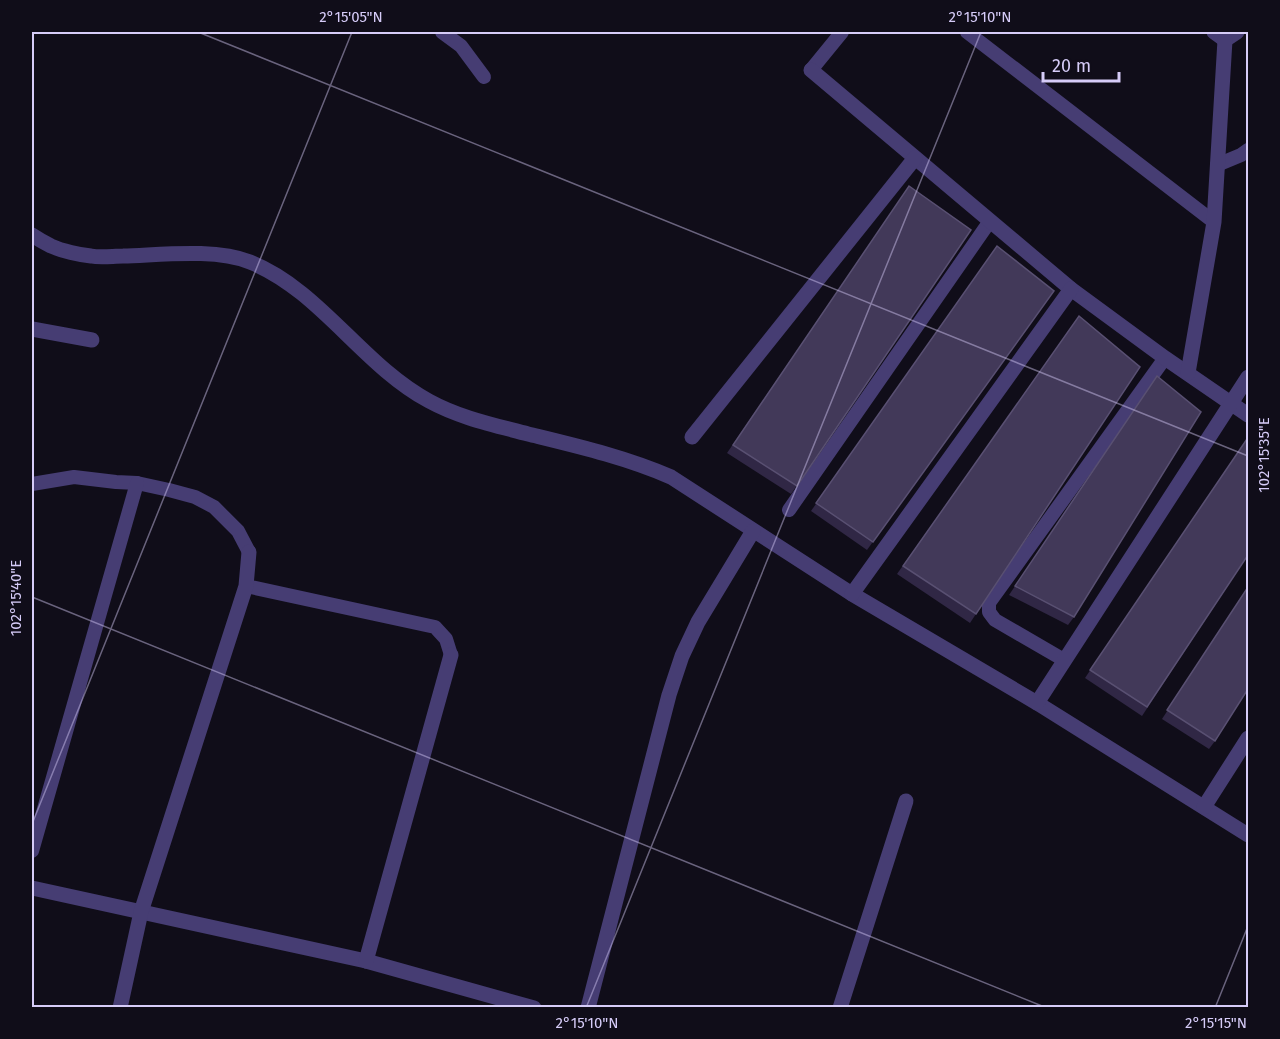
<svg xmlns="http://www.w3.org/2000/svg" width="1280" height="1039" viewBox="0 0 1280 1039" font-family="'Fira Sans',sans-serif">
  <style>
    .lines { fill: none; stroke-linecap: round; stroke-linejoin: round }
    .lane { stroke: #463d73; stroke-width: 14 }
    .street { stroke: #463d73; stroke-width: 15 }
    .wall { fill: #302745 }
    .building { fill: #423959; stroke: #595072; stroke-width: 1.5 }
    .ticks { fill: none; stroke: #d6ccf8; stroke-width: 1.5; stroke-opacity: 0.45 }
    .neatline { fill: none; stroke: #d6ccf8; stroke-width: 2 }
    .ticks-label { font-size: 15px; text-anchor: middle; fill: #d6ccf8 }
  </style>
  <rect width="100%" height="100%" fill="#100d19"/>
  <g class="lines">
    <!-- lane -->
    <g class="lane">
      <path d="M 442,32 L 461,46 L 484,77"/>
      <path d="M 967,32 L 1214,222"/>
      <path d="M 811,70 L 842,32"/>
      <path d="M 1217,165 L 1241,155 L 1248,150"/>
      <path d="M 32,484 L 74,477 L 116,482 L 137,483 L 169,490 L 195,497 L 214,507 L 238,531 L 249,552"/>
      <path d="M 789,510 L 990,221"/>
      <path d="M 246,586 L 435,627 L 446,639 L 451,655"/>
      <path d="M 1064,660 L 995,620 L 989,612 L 989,603 L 1165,358"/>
      <path d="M 32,851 L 137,483"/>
    </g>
    <!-- street -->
    <g class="street">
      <path d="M 1214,32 L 1225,40 L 1237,32"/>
      <path d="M 811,70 L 1071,289 L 1165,358 L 1248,415"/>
      <path d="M 32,235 C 38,239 45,243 51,246 C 62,251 80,255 91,256 C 101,258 113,256 123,256 C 160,255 215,248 250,262 C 320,290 362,365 429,401 C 460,418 494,425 528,434 C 577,446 625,457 671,477 L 852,594 L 1037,703 L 1248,835"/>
      <path d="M 32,329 L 92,340"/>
      <path d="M 1188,373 L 1214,222 L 1225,40"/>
      <path d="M 692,437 L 915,158"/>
      <path d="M 852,594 L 1071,289"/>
      <path d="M 1037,703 L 1248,377"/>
      <path d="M 1204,807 L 1248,738"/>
      <path d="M 32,888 L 366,961 L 534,1008"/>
      <path d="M 366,961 L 451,655"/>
      <path d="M 120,1008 L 141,912 L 246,586 L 249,552"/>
      <path d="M 588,1008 L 669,695 L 682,656 L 698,622 L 753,531"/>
      <path d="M 840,1008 L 906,801"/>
    </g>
  </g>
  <!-- wall -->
  <g class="wall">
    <path d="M 909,186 L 971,230 L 791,494 L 727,453 Z"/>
    <path d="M 997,246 L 1054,291 L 867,550 L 811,511 Z"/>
    <path d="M 1079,316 L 1140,367 L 970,623 L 897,574 Z"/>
    <path d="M 1157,376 L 1074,617 L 1068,625 L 1009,595 Z"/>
    <path d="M 1247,439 L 1248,555 L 1142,716 L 1085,678 Z"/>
    <path d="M 1248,587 L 1215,741 L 1209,749 L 1162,719 Z"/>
  </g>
  <!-- building -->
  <g class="building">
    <path d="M 909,186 L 971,230 L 797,486 L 733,445 Z"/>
    <path d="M 997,246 L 1054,291 L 873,542 L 816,503 Z"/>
    <path d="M 1079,316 L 1140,367 L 976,614 L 903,566 Z"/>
    <path d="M 1157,376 L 1201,412 L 1074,617 L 1015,586 Z"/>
    <path d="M 1247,439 L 1248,440 L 1248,555 L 1147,707 L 1090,670 Z"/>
    <path d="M 1248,587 L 1248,689 L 1215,741 L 1167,710 Z"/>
  </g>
  <!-- ticks -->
  <path class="ticks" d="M 198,32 L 1248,456M 32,597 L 1047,1008M 32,824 L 352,32M 586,1008 L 981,32M 1215,1008 L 1248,926"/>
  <!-- border -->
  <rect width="1280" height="1039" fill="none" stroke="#100d19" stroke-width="66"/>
  <!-- scale -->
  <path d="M1043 72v9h76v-9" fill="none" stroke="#d6ccf8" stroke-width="3"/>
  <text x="1052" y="72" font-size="18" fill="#d6ccf8" stroke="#100d19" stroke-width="4.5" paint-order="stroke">20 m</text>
  <rect x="33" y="33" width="1214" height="973" class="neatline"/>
  <g class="ticks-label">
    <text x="351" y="22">2°15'05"N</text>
    <text x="980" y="22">2°15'10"N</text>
    <text transform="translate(1264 455) rotate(-90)" y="5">102°15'35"E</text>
    <text transform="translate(16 598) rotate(-90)" y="5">102°15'40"E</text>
    <text x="587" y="1028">2°15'10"N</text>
    <text x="1216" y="1028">2°15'15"N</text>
  </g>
</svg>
